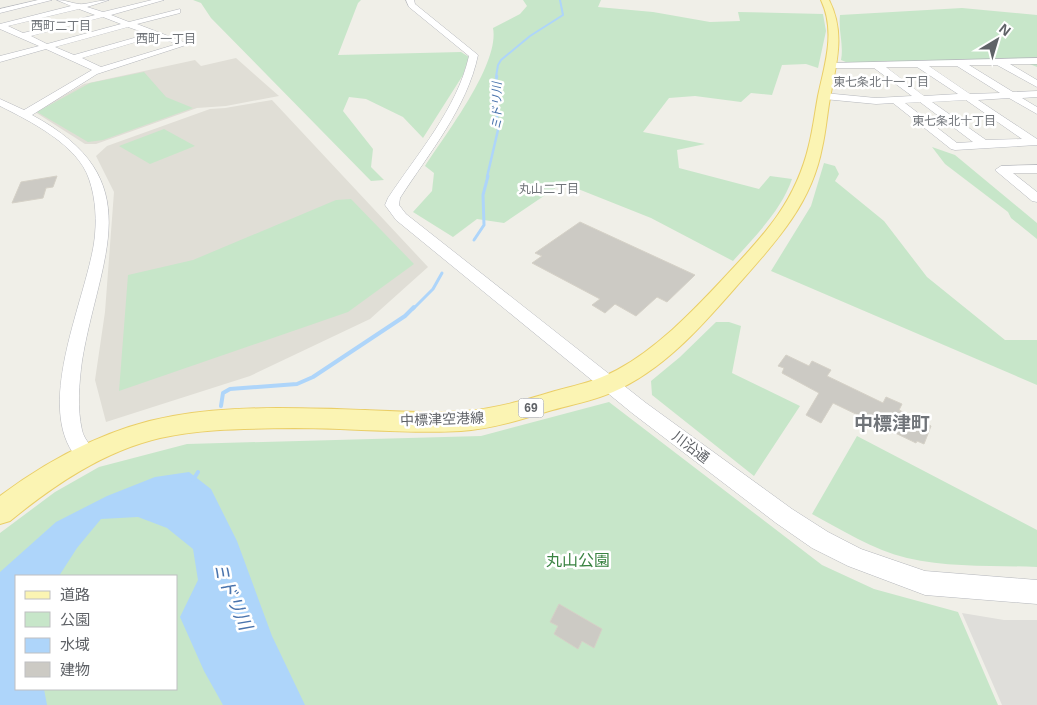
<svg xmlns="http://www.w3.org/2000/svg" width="1037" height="705" viewBox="0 0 1037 705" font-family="Arial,'Noto Sans JP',sans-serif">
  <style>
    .industrial { fill: #dfdeda }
    .education { fill: #e0ded6 }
    .green { fill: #c7e6c9; fill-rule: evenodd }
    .water { fill: #aed5fa }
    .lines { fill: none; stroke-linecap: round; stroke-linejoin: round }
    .stream-far3 { stroke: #aed5fa; stroke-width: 2 }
    .stream-far2 { stroke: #aed5fa; stroke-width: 2.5 }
    .stream-far1 { stroke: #aed5fa; stroke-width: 3 }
    .stream { stroke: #aed5fa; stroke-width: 4 }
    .building { fill: #cccac4; stroke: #d5d1c7 }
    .minor-casing { stroke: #b5b7bc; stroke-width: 1 }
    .major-casing { stroke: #eace67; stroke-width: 2 }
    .minor { fill: #fff; fill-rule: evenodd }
    .major { fill: #fbf4b3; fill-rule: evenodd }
    .labels { text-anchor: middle; stroke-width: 5; stroke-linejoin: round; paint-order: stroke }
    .far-neighbourhood-label { font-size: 12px; fill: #707479; stroke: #fff }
    .far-water-label { font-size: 12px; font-style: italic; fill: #4a74ad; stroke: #fff }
    .shield { fill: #fff; stroke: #8f9195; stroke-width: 1 }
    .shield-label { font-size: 12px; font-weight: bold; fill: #5f6267 }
    .street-label { font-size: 14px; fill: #5f6267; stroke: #fff }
    .near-park-label { font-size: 16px; fill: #3a8342; stroke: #fff }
    .near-water-label { font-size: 18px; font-style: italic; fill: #4a74ad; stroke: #fff }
    .district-label { font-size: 19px; font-weight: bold; fill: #707479; stroke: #fff }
  </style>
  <rect width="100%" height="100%" fill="#f0efe8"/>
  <!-- industrial -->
  <path class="industrial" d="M 962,613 L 1004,620 L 1037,620 L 1037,705 L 1002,705 Z"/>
  <!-- education -->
  <g class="education">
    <path d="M 236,58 L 279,96 L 226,106 L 197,108 L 96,144 L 85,144 L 35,112 L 84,84 L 195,60 L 201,66 Z"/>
    <path d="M 272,100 L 428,267 L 370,319 L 250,376 L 106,422 L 95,380 L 105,312 L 114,192 L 96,156 L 107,146 L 210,109 L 225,108 Z"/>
  </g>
  <!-- green -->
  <g class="green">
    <path d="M 193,0 L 361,0 L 358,3 L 338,55 L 461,52 L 469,57 L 463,75 L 423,138 L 403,117 L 366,99 L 349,97 L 343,111 L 373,149 L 371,167 L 384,180 L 371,181 L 211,18 L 201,3 Z"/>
    <path d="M 523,0 L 601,0 L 598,7 L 653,12 L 710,22 L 740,21 L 738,12 L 823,14 L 826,31 L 818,68 L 806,64 L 782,65 L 772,95 L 751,93 L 741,102 L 695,96 L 669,98 L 643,132 L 705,144 L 677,150 L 679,168 L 759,189 L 770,176 L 792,179 C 781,211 755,236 733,261 L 651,218 L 563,183 L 504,223 L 477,219 L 453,237 L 413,212 L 432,191 L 434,173 L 425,166 C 445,135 500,64 493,28 L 520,14 L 527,6 Z"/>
    <path d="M 962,8 L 1037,15 L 1037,67 L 1020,60 L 848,63 L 841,60 C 844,45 838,30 840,15 Z"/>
    <path d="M 144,72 L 166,97 L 193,108 L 103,140 L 88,142 L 37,112 L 90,83 Z"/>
    <path d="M 164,129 L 195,146 L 150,164 L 119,146 Z"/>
    <path d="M 932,147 L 955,155 L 1037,223 L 1037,239 L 1011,218 L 1008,212 L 945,164 Z"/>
    <path d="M 824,163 L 835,166 L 839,174 L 835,181 L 884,221 L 927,277 L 1005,340 L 1037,340 L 1037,385 L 771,271 L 811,206 Z"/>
    <path d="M 351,199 L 414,264 L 348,312 L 119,391 L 128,275 L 193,260 L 336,200 Z"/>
    <path d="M 716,322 L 729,322 L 741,326 L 732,373 L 800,406 L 754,476 L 652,395 L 651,381 L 680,357 Z"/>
    <path d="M 609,402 L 822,565 L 874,589 L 958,612 L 998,705 L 0,705 L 0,533 L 55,492 L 99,467 L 187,444 L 481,436 ZM 16,576 L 176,576 L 176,689 L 16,689 Z"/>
    <path d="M 857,436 L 1037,530 L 1037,567 C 994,565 949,568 907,558 C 873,550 842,530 812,514 Z"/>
  </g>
  <!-- water -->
  <path class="water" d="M 189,472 L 211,489 L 237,541 L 272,636 L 305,705 L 223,705 L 204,671 L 180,617 L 198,580 L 193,549 L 167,528 L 138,517 L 101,519 L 77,548 L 59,576 L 16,576 L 16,689 L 44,689 L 47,705 L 0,705 L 0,572 L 56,522 L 107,496 L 155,477 Z"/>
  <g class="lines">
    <!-- stream-far3 -->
    <path class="stream-far3" d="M 496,77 L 498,65 L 501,60 L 530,36 L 563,15 L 560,0"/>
    <!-- stream-far2 -->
    <path class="stream-far2" d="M 487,177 L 498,130 L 495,87 L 497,76"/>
    <!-- stream-far1 -->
    <g class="stream-far1">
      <path d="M 474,240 L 484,225 L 483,195 L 488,176"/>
      <path d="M 413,309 L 433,289 L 442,273"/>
    </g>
    <!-- stream -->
    <g class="stream">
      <path d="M 221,406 L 223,393 L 230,389 L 297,384 L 313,377 L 405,316 L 414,307"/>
      <path d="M 193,480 L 198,472"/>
    </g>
  </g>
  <!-- building -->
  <g class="building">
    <path d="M 57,176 L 53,187 L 46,188 L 43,198 L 12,203 L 21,182 Z"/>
    <path d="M 580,222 L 695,275 L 667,302 L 657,297 L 636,316 L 615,304 L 605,313 L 592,305 L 600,299 L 532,263 L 542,256 L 535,253 Z"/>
    <path d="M 786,355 L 809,366 L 812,361 L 831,370 L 827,376 L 883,403 L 886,397 L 902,404 L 899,410 L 931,426 L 924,444 L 917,441 L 916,443 L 833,403 L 821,423 L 806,415 L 819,393 L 782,373 L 784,368 L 778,366 Z"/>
    <path d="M 559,604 L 602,629 L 594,648 L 582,641 L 578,649 L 554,634 L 558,626 L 550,622 Z"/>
  </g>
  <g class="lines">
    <defs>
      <g id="minor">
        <path d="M 38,0 L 52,0 L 0,13 L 0,9 Z"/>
        <path d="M 57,0 C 65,0 71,3 79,4 C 85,5 100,0 109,0 L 87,7 L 103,12 L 152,0 L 164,0 L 111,15 L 129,22 L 180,9 L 180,13 L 137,24 L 189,44 L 97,74 L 32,115 C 153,180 99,257 82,361 C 79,384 77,408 82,430 C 84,440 93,447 97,456 L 94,462 C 83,466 79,462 73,453 C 37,400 85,301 94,243 C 97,222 96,199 89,179 C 78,145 30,121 0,106 L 0,99 L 24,110 L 92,70 L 46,49 L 0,62 L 0,56 L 39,46 L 0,29 L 0,24 L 71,6 ZM 79,9 L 95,15 L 23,33 L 8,26 ZM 103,17 L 121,24 L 47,44 L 31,36 ZM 128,27 L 148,34 L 74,55 L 55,47 ZM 156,36 L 177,44 L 101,67 L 82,58 Z"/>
        <path d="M 406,0 L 414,0 L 415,4 L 478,55 C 467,108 429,153 400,198 L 399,205 L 406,214 L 646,403 L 792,509 L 828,532 L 861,549 L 925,571 L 1037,580 L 1037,604 L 925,595 L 848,566 L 812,548 L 776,523 L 632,413 L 396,220 L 385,205 L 388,198 C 417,154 457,109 469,56 L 409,7 Z"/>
        <path d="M 1037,58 L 1037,64 L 1010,64 L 1037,80 L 1037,87 L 997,65 L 969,65 L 1013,92 L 1037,91 L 1037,97 L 1022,98 L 1037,107 L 1037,114 L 1009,98 L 978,100 L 1037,139 L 1037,145 L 955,150 L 951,149 L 893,103 L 876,104 L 824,99 L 819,96 L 824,93 L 876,98 L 912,96 L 874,68 L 828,68 L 828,64 L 831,63 ZM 929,66 L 957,66 L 1000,93 L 970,94 ZM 886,67 L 917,67 L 958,94 L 924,96 ZM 966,100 L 1022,139 L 986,140 L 932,102 ZM 920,102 L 973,142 L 957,143 L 905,103 Z"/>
        <path d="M 1037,165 L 1037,173 L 1013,173 L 1037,192 L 1037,202 L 1032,201 L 995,170 L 1001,166 Z"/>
      </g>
      <path id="major" d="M 821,0 L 829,0 C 846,33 836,64 830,98 C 827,114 826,131 822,148 C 811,206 773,245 735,288 C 700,328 663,370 613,392 C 592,401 570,405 549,411 C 520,420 491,429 461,431 C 406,434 350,428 294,428 C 249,429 204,428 160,438 C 104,451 54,485 10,521 L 0,524 L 0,496 C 51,458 110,427 173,416 C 235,405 302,408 365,410 C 398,411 431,414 464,411 C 495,409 525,400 555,391 C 577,385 597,381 617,370 C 657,348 690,314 721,281 C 761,238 795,205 809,145 C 813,129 815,112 818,96 C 825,63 836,32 821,0 Z"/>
    </defs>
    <!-- minor casing -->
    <use href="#minor" class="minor-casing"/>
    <!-- major casing -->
    <use href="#major" class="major-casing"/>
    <!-- minor -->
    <use href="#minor" class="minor"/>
    <!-- major -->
    <use href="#major" class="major"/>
  </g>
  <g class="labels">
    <!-- far-neighbourhood labels -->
    <g class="far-neighbourhood-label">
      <text x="61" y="30">西町二丁目</text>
      <text x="166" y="43">西町一丁目</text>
      <text x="881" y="86">東七条北十一丁目</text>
      <text x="954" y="125">東七条北十丁目</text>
      <text x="549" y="193">丸山二丁目</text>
    </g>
    <!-- far-water labels -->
    <g class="far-water-label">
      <text transform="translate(497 106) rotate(-90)" y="4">ミドリ川</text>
    </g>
    <!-- shield labels -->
    <rect class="shield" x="518.5" y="398.5" width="25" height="19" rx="4"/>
    <g class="shield-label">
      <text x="531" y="412">69</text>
    </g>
    <!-- street labels -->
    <g class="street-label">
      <text transform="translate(442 419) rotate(-2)" y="5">中標津空港線</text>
      <text transform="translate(691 447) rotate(37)" y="5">川沿通</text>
    </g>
    <!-- near-park labels -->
    <g class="near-park-label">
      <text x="578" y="566">丸山公園</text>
    </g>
    <!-- near-water labels -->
    <g class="near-water-label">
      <text transform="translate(232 596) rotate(66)" y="6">ミドリ川</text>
    </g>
    <!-- district labels -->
    <g class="district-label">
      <text x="892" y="430">中標津町</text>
    </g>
  </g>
  <!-- legend -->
  <rect x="15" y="575" width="162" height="115" fill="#ffffff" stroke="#bfc0c2"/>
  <rect x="25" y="591" width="25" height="8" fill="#fbf4b3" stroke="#bfc0c2"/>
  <text x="60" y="600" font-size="15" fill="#5f6267">道路</text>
  <rect x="25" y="612" width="25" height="15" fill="#c7e6c9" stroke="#bfc0c2"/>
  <text x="60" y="625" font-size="15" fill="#5f6267">公園</text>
  <rect x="25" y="638" width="25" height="15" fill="#aed5fa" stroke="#bfc0c2"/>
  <text x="60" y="650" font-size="15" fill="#5f6267">水域</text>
  <rect x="25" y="662" width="25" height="15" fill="#cccac4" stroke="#bfc0c2"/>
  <text x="60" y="675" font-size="15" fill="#5f6267">建物</text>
  <!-- north arrow -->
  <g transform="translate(997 40) rotate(38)" stroke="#ffffff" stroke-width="4" paint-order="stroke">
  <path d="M0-4L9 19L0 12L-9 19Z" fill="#5f6267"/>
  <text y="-8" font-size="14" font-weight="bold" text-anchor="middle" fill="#5f6267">N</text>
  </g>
</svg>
